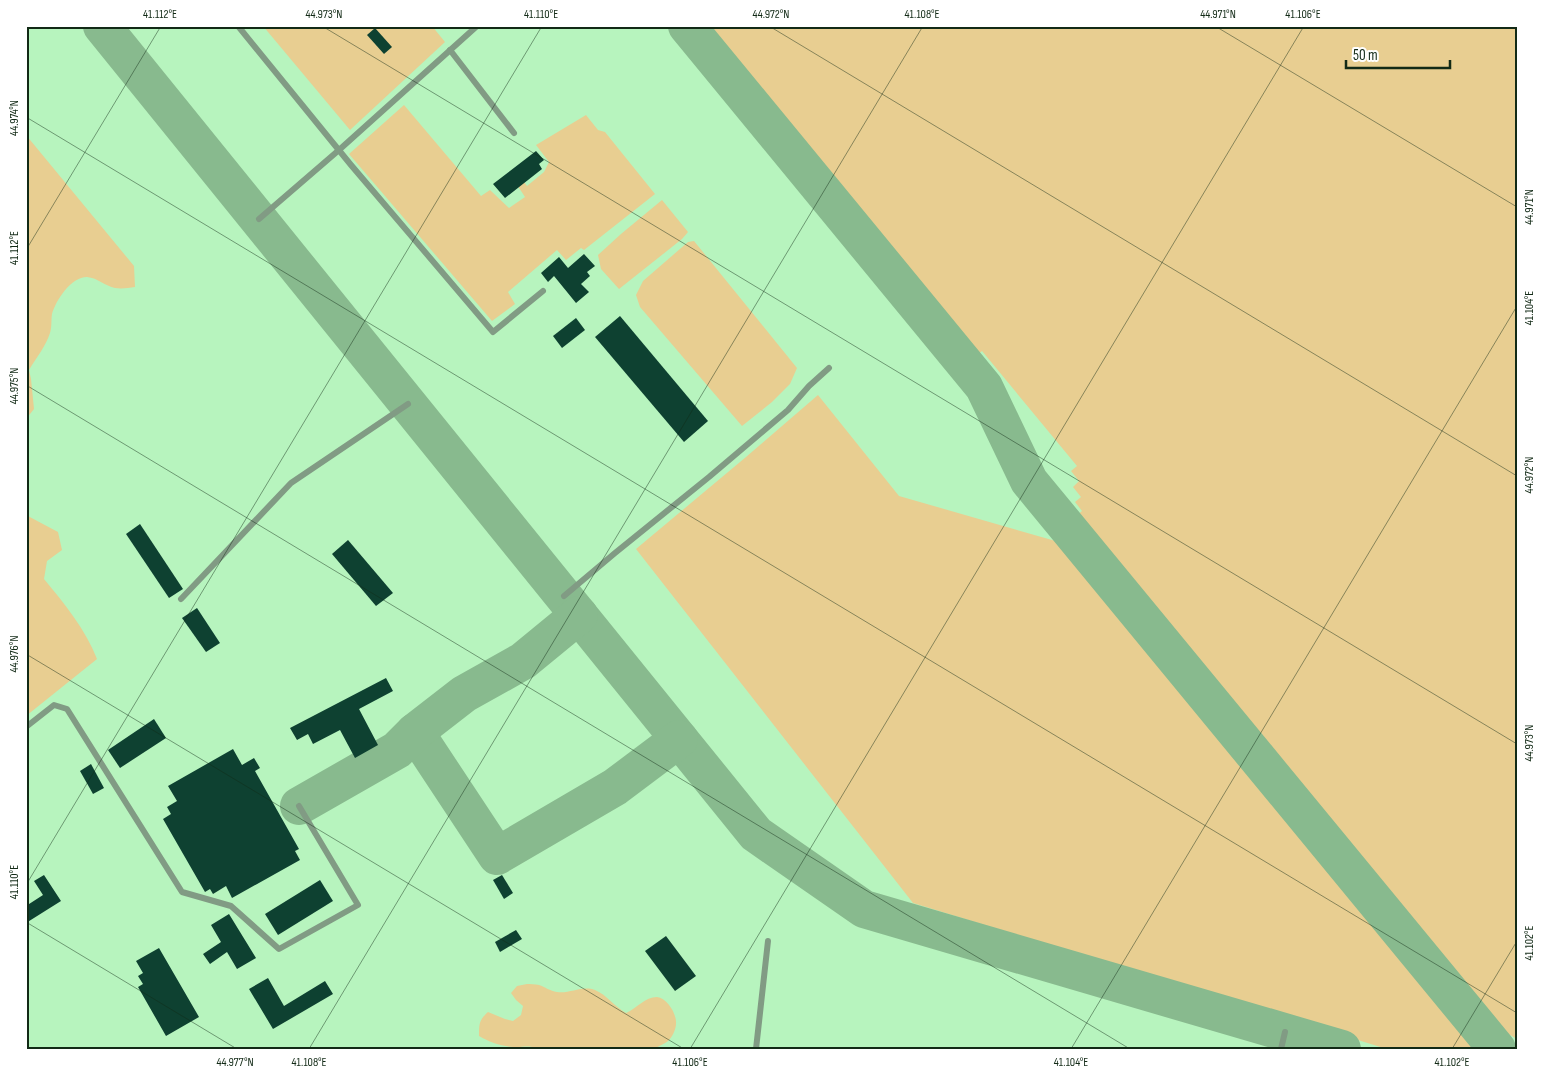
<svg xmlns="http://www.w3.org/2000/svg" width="1543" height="1075" viewBox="0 0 1543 1075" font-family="'Sofia Sans Condensed',sans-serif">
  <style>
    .green { fill: #e8ce91 }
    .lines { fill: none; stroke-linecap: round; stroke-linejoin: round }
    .taxiway { stroke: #88ba8e; stroke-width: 38 }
    .building { fill: #0e4131 }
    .service { stroke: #819b84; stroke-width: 6 }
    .ticks { fill: none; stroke: #122a16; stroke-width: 1; stroke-opacity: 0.45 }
    .neatline { fill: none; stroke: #122a16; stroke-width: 2 }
    .ticks-label { font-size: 12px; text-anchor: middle; fill: #122a16 }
  </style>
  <rect width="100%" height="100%" fill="#b7f4be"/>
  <!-- green -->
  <g class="green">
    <path d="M 263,26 L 432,26 L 445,42 L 350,130 Z"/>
    <path d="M 700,26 L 1517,26 L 1517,1039 L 1498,1028 L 1076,516 L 1082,511 L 1075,502 L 1081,497 L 1073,487 L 1079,481 L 1071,471 L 1077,466 L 982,351 L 973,358 Z"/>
    <path d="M 404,105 L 481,196 L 490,190 L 509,208 L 525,197 L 510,174 L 516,171 L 527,186 L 544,172 L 549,162 L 536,145 L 586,115 L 598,130 L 605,132 L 655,194 L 584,250 L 581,248 L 566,260 L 557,250 L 508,292 L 515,304 L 492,321 L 349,154 Z"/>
    <path d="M 26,135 L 134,266 L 135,287 C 128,288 122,289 115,288 C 105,286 98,278 87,277 C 71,277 56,300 52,314 C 51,320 52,327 50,333 C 46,346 36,358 29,370 L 31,379 L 34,409 L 26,419 Z"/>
    <path d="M 662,200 L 688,232 L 682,239 L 619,289 L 601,269 L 598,255 L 621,234 Z"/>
    <path d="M 694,241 L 797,368 L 790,384 L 772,402 L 742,426 L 640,307 L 636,295 L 643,281 L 688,242 Z"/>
    <path d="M 818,395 L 899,496 L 1059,542 L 1477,1049 L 1387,1049 L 913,903 L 636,549 L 746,457 Z"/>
    <path d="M 26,515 L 58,532 L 62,550 L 47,561 L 44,579 C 64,603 86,630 97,659 L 26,716 Z"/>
    <path d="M 527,984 C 530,984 535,984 539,985 C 545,987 550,991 557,992 C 570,994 582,985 595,990 C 607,995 615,1007 626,1013 C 637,1008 645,997 657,997 C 667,998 677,1014 676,1024 C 676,1029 672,1038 668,1041 C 665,1044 658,1046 654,1049 L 537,1049 C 529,1044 521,1048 513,1047 C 501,1046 489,1042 479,1036 C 479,1024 479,1020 488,1012 L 505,1019 L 513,1021 L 521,1015 L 523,1006 L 516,1000 L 511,993 L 517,986 Z"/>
  </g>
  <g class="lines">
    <!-- taxiway -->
    <g class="taxiway">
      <path d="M 102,26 L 756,834 L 864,909 L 1342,1049"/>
      <path d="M 687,26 L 984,387 L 1029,481 L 1497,1049"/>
      <path d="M 415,732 L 497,856 L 615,787 L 679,739"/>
      <path d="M 299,806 L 397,750 L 415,732 L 464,694 L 523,661 L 579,615"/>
    </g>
  </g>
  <!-- building -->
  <g class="building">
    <path d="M 375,28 L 392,47 L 384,54 L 367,35 Z"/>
    <path d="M 536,151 L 544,160 L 539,164 L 542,169 L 505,198 L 493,184 Z"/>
    <path d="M 584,254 L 595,266 L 587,272 L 590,276 L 581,284 L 589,292 L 576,303 L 554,276 L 548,282 L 541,273 L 559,257 L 568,268 Z"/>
    <path d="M 620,316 L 708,421 L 684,442 L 595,337 Z"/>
    <path d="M 576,318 L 585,330 L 562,348 L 553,336 Z"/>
    <path d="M 140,524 L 183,589 L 169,598 L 126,534 Z"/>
    <path d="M 348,540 L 393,593 L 376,606 L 332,554 Z"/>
    <path d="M 197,608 L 220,643 L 206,652 L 182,618 Z"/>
    <path d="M 386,678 L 393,691 L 359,709 L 378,745 L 355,758 L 340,730 L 313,744 L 308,734 L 297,740 L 290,728 Z"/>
    <path d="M 154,719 L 166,738 L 120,768 L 108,750 Z"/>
    <path d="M 233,749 L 242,765 L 254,758 L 260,768 L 255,771 L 299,849 L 295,851 L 300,860 L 232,898 L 226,886 L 213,894 L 210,889 L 205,892 L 163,819 L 171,814 L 167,807 L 177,801 L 168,786 Z"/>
    <path d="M 91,764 L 104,788 L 93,794 L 80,771 Z"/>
    <path d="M 44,875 L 61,901 L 26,923 L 26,906 L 43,895 L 34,881 Z"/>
    <path d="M 502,875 L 513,893 L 504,899 L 493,880 Z"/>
    <path d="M 320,880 L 333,901 L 278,935 L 265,914 Z"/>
    <path d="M 229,914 L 256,958 L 237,969 L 227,952 L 210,964 L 203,954 L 221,942 L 211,925 Z"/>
    <path d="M 516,930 L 522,939 L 500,952 L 495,942 Z"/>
    <path d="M 666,936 L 696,976 L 675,991 L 645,951 Z"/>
    <path d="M 159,948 L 199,1017 L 166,1036 L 138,987 L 143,984 L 138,976 L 143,973 L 136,961 Z"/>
    <path d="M 268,978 L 284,1006 L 325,981 L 333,994 L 273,1029 L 249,989 Z"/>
  </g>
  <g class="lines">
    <!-- service -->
    <g class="service">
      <path d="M 238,26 L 351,165 L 493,332 L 543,291"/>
      <path d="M 450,50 L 514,133"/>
      <path d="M 259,219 L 339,150 L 477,26"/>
      <path d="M 564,596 L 615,553 L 709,477 L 788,410 L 809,386 L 829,368"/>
      <path d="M 181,599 L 291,483 L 408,404"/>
      <path d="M 26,727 L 54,705 L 67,709 L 182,892 L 231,906 L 279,949 L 358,905 L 299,806"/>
      <path d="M 756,1049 L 768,941"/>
      <path d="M 1281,1049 L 1285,1032"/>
    </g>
  </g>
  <!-- ticks -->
  <path class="ticks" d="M 322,26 L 1517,744M 769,26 L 1517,476M 1215,26 L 1517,207M 26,117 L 1517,1013M 26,250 L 161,26M 26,385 L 1130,1049M 26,654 L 684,1049M 26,885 L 542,26M 26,922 L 237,1049M 309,1049 L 923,26M 690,1049 L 1304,26M 1071,1049 L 1517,306M 1452,1049 L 1517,941"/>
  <!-- border -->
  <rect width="1543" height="1075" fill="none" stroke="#ffffff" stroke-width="55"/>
  <!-- scale -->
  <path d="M1346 60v8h104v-8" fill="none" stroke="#122a16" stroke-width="2.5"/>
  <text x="1353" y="60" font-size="15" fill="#122a16" stroke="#ffffff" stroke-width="4" paint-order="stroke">50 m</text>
  <rect x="28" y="28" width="1488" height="1020" class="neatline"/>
  <g class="ticks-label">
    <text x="160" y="18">41.112°E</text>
    <text x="324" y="18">44.973°N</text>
    <text x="541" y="18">41.110°E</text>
    <text x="771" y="18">44.972°N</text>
    <text x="922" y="18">41.108°E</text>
    <text x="1218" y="18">44.971°N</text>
    <text x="1303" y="18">41.106°E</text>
    <text transform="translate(14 118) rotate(-90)" y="4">44.974°N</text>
    <text transform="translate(1529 207) rotate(-90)" y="4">44.971°N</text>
    <text transform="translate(14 248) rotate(-90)" y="4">41.112°E</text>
    <text transform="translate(1529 308) rotate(-90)" y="4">41.104°E</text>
    <text transform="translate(14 386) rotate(-90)" y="4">44.975°N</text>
    <text transform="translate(1529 475) rotate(-90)" y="4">44.972°N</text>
    <text transform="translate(14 654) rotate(-90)" y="4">44.976°N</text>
    <text transform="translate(1529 743) rotate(-90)" y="4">44.973°N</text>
    <text transform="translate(14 882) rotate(-90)" y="4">41.110°E</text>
    <text transform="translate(1529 943) rotate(-90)" y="4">41.102°E</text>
    <text x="235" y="1066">44.977°N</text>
    <text x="309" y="1066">41.108°E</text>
    <text x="690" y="1066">41.106°E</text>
    <text x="1071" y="1066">41.104°E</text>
    <text x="1452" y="1066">41.102°E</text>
  </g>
</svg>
